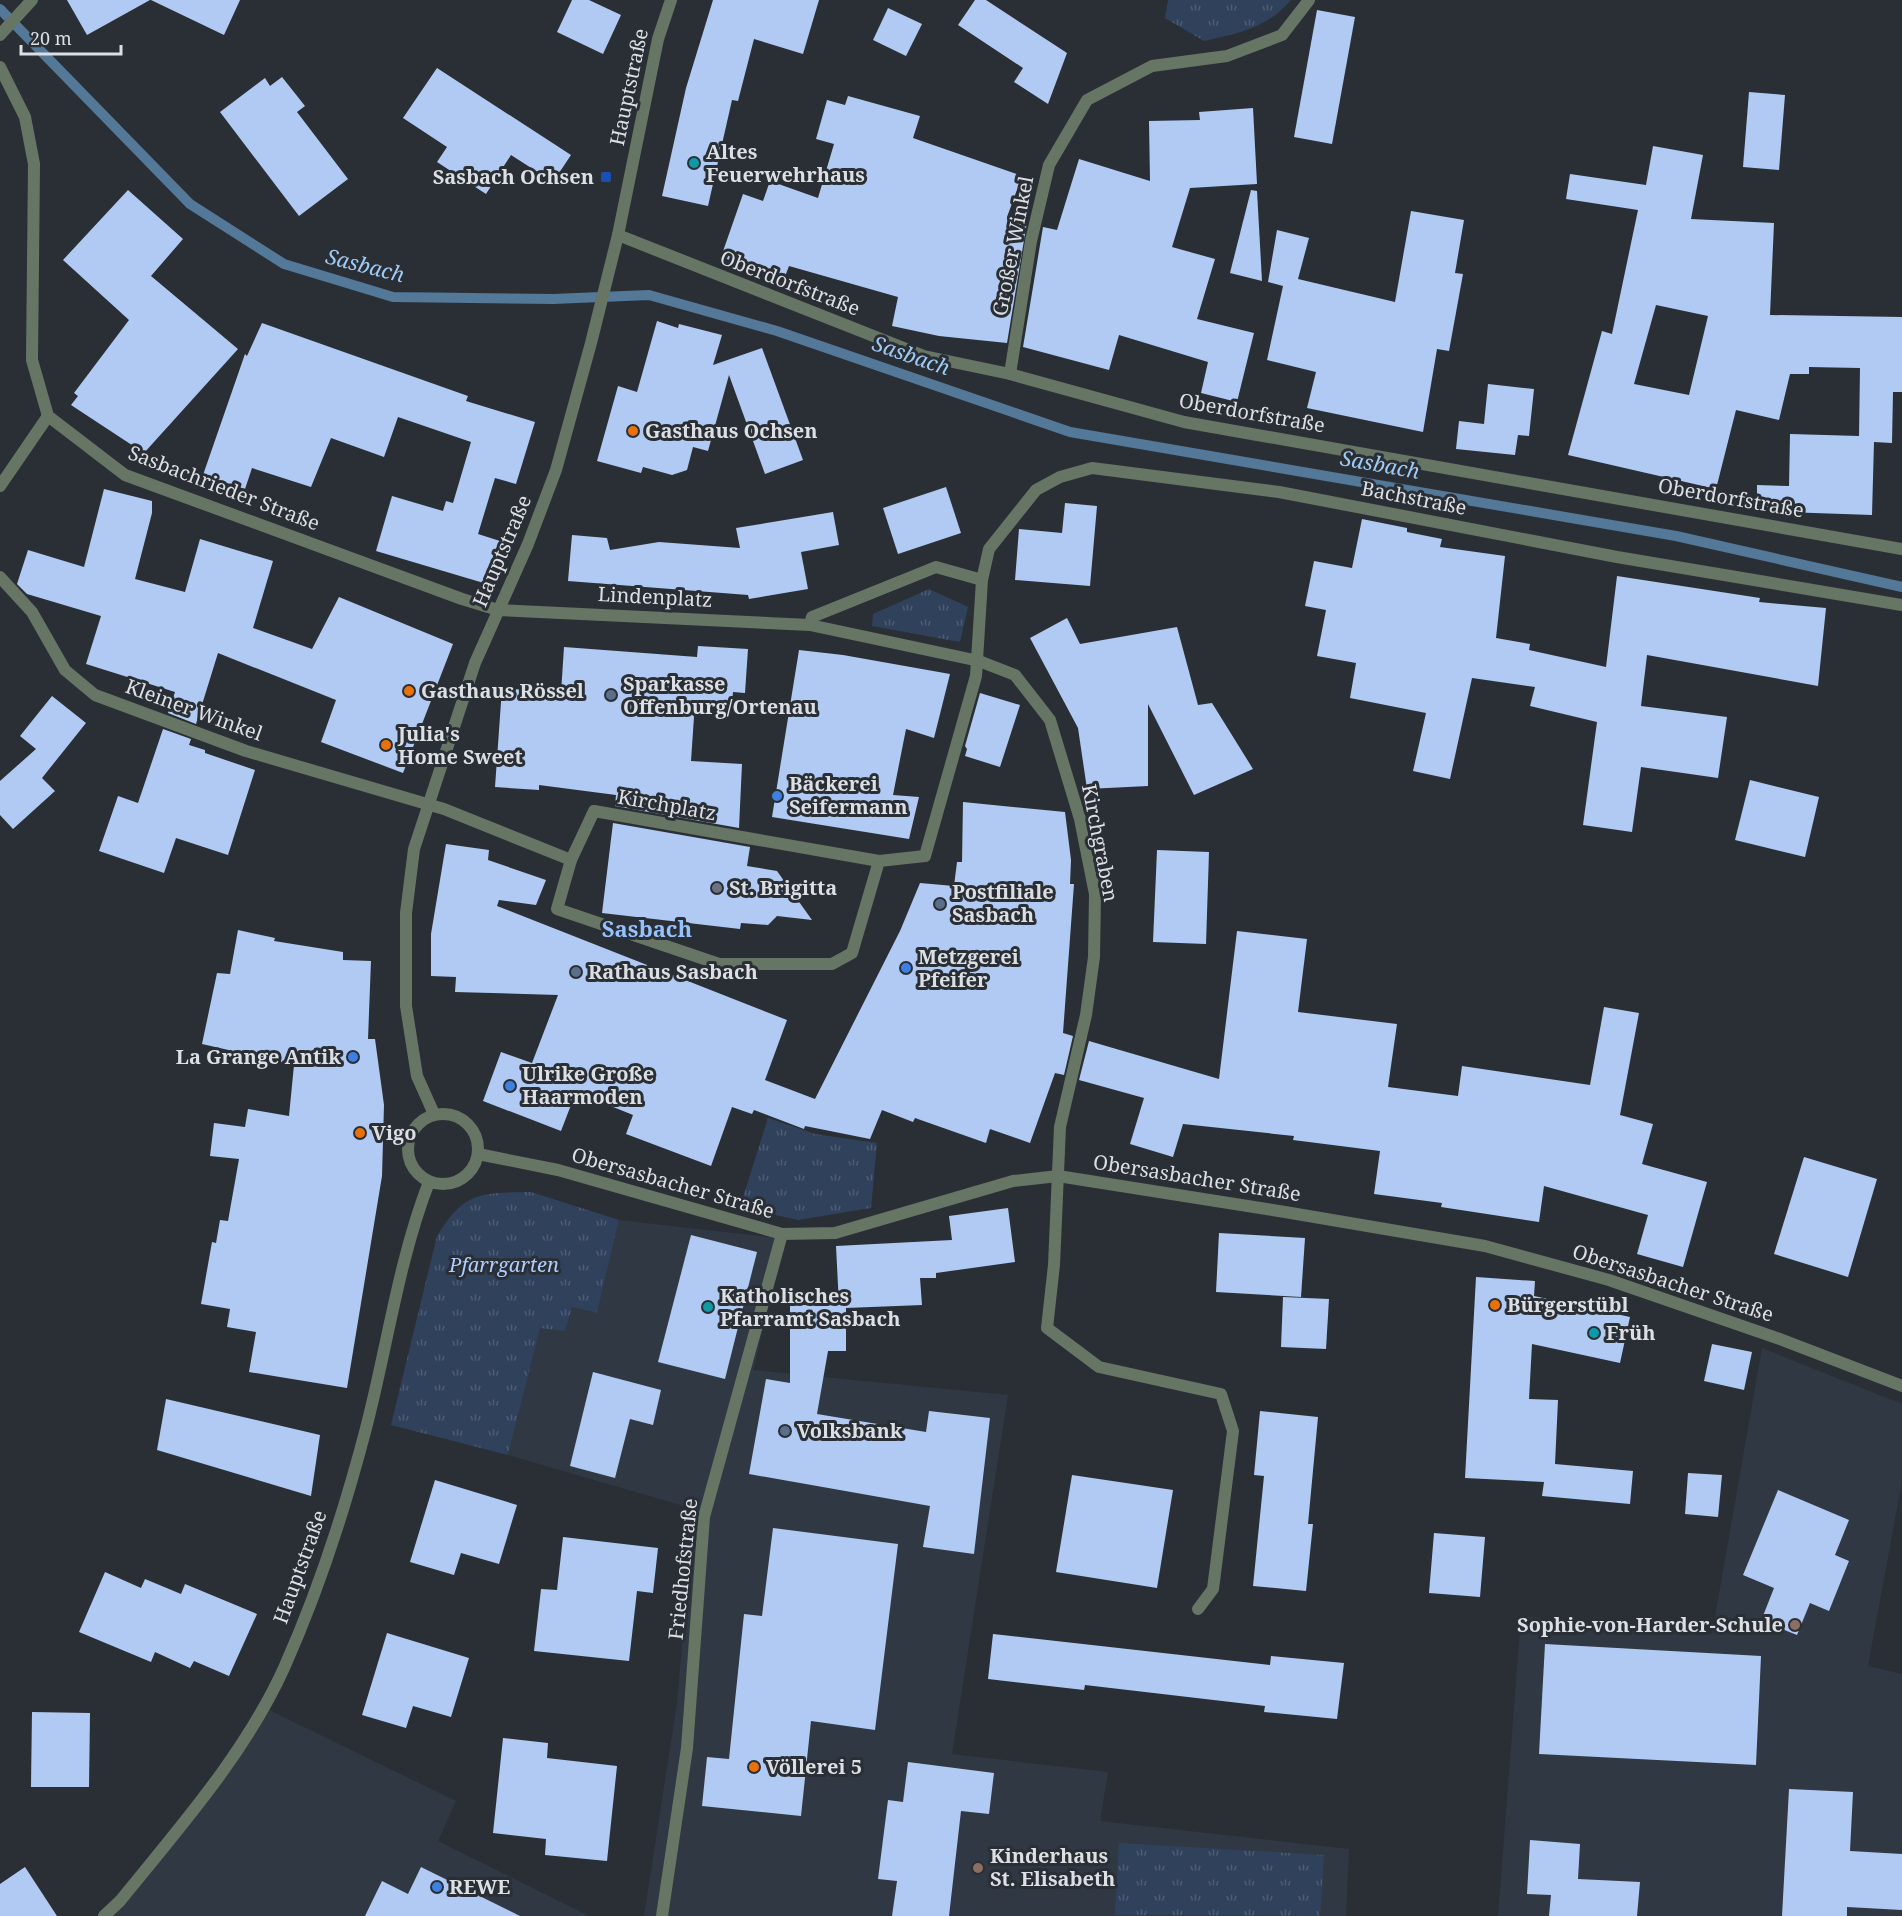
<svg xmlns="http://www.w3.org/2000/svg" width="1902" height="1916" viewBox="0 0 1902 1916" font-family="'Noto Serif',serif">
  <style>
    .built { fill: #303844 }
    .grass { fill: url(#grass-tufts) }
    .lines { fill: none; stroke-linecap: round; stroke-linejoin: round }
    .stream { stroke: #547898; stroke-width: 10 }
    .building { fill: #b1caf3; fill-rule: evenodd }
    .minor { stroke: #677565; stroke-width: 12 }
    .tertiary { stroke: #677565; stroke-width: 12 }
    .culture-dot { fill: #0f9aa8; stroke: #2a2f36; stroke-width: 2 }
    .transit-dot { fill: #1a4fb4; stroke: #2a2f36; stroke-width: 2 }
    .food-dot { fill: #e8710a; stroke: #2a2f36; stroke-width: 2 }
    .service-dot { fill: #5c6f8a; stroke: #2a2f36; stroke-width: 2 }
    .shop-dot { fill: #3f7fe0; stroke: #2a2f36; stroke-width: 2 }
    .worship-dot { fill: #6b7280; stroke: #2a2f36; stroke-width: 2 }
    .education-dot { fill: #8d6e63; stroke: #2a2f36; stroke-width: 2 }
    .labels { text-anchor: middle; stroke-width: 6; stroke-linejoin: round; paint-order: stroke }
    .street-label { font-size: 20px; fill: #dcdfe3; stroke: #2a2f36 }
    .poi-label { font-size: 20px; font-weight: bold; fill: #dcdfe3; stroke: #2a2f36; text-anchor: start }
    .park-label { font-size: 20px; font-style: italic; fill: #afcdfe; stroke: #2a2f36 }
    .water-label { font-size: 21px; font-style: italic; fill: #9ecaf4; stroke: #2a2f36 }
    .quarter-label { font-size: 22px; font-weight: bold; fill: #95c2ff; stroke: #2a2f36 }
  </style>
  <defs>
    <pattern id="grass-tufts" width="24" height="20" patternUnits="userSpaceOnUse" patternTransform="scale(1.5)"><rect width="24" height="20" fill="#30415c"/><path d="M3 7l-1-3M5 7V3M7 7l1-3M15 17l-1-3M17 17v-4M19 17l1-3" fill="none" stroke="#4d5c73"/></pattern>
  </defs>
  <rect width="100%" height="100%" fill="#2a2f36"/>
  <!-- built -->
  <g class="built">
    <path d="M 619,1220 L 785,1239 L 753,1370 L 1008,1395 L 952,1754 L 1108,1772 L 1100,1821 L 1349,1849 L 1346,1916 L 644,1916 L 677,1703 L 694,1509 L 508,1455 L 540,1327 L 572,1307 L 597,1313 Z"/>
    <path d="M 1762,1348 L 1902,1404 L 1902,1481 L 1868,1666 L 1902,1674 L 1902,1916 L 1498,1916 L 1521,1616 L 1712,1634 Z"/>
    <path d="M 267,1709 L 456,1801 L 438,1841 L 589,1916 L 114,1916 Z"/>
  </g>
  <!-- grass -->
  <g class="grass">
    <path d="M 1168,0 L 1291,0 C 1266,29 1239,33 1204,41 L 1165,18 Z"/>
    <path d="M 929,589 L 968,607 L 960,642 L 872,626 L 873,614 Z"/>
    <path d="M 768,1118 L 815,1134 L 877,1143 L 871,1208 L 798,1220 L 740,1207 Z"/>
    <path d="M 531,1192 L 619,1220 L 597,1313 L 572,1307 L 565,1331 L 540,1328 L 508,1455 L 391,1425 L 437,1236 C 465,1190 482,1193 531,1192 Z"/>
    <path d="M 1119,1843 L 1324,1855 L 1320,1916 L 1115,1915 Z"/>
  </g>
  <g class="lines">
    <!-- stream -->
    <path class="stream" d="M 0,9 L 190,204 L 284,264 L 393,297 L 553,299 L 649,295 L 777,331 L 1070,432 L 1676,536 L 1902,587"/>
  </g>
  <!-- building -->
  <g class="building">
    <path d="M 67,0 L 150,0 L 87,35 Z"/>
    <path d="M 151,0 L 240,0 L 224,35 Z"/>
    <path d="M 572,0 L 589,0 L 621,15 L 603,54 L 557,32 Z"/>
    <path d="M 713,0 L 819,0 L 803,54 L 754,39 L 738,101 L 732,100 L 708,206 L 662,196 L 686,88 Z"/>
    <path d="M 975,0 L 986,0 L 1067,53 L 1048,104 L 1014,82 L 1023,68 L 958,25 Z"/>
    <path d="M 888,8 L 922,24 L 906,56 L 873,40 Z"/>
    <path d="M 1317,10 L 1355,17 L 1332,144 L 1294,137 Z"/>
    <path d="M 437,68 L 571,155 L 553,182 L 511,155 L 486,194 L 437,162 L 447,147 L 403,118 Z"/>
    <path d="M 282,77 L 305,106 L 297,112 L 348,179 L 299,216 L 220,112 L 265,78 L 270,86 Z"/>
    <path d="M 1749,92 L 1785,95 L 1779,170 L 1743,167 Z"/>
    <path d="M 848,96 L 920,116 L 913,138 L 1022,176 L 1007,217 L 1027,222 L 1007,343 L 939,336 L 892,326 L 898,297 L 789,266 L 784,279 L 721,257 L 743,194 L 763,201 L 770,181 L 818,198 L 834,144 L 816,139 L 827,100 L 845,105 Z"/>
    <path d="M 1253,108 L 1257,184 L 1190,188 L 1172,247 L 1215,259 L 1197,319 L 1254,333 L 1237,402 L 1201,393 L 1208,362 L 1119,335 L 1109,370 L 1023,347 L 1043,227 L 1057,230 L 1079,159 L 1150,181 L 1149,121 L 1200,120 L 1199,112 Z"/>
    <path d="M 1653,146 L 1703,155 L 1691,219 L 1774,223 L 1770,315 L 1902,317 L 1902,392 L 1893,392 L 1892,443 L 1874,442 L 1872,515 L 1757,511 L 1757,485 L 1789,486 L 1790,434 L 1859,436 L 1860,368 L 1809,367 L 1809,374 L 1790,374 L 1779,420 L 1736,410 L 1716,489 L 1568,455 L 1602,331 L 1612,334 L 1638,210 L 1566,199 L 1570,174 L 1646,185 ZM 1656,305 L 1708,316 L 1689,395 L 1634,384 Z"/>
    <path d="M 128,190 L 183,239 L 151,276 L 238,349 L 144,453 L 71,405 L 78,396 L 74,393 L 129,320 L 63,260 Z"/>
    <path d="M 1251,190 L 1257,191 L 1262,281 L 1230,273 Z"/>
    <path d="M 1411,211 L 1464,220 L 1455,273 L 1463,274 L 1449,351 L 1437,349 L 1423,432 L 1307,408 L 1316,372 L 1267,360 L 1283,286 L 1268,282 L 1277,230 L 1309,238 L 1298,279 L 1395,302 Z"/>
    <path d="M 657,321 L 678,328 L 679,324 L 722,335 L 713,365 L 762,348 L 803,460 L 765,474 L 729,375 L 708,451 L 693,447 L 687,470 L 672,475 L 643,467 L 641,473 L 597,461 L 618,386 L 637,392 Z"/>
    <path d="M 262,323 L 468,396 L 466,401 L 535,422 L 516,484 L 495,478 L 478,534 L 500,541 L 487,584 L 376,551 L 392,496 L 443,511 L 446,501 L 453,503 L 471,442 L 398,417 L 384,457 L 331,438 L 311,487 L 252,468 L 245,489 L 203,475 L 245,354 L 247,356 Z"/>
    <path d="M 1488,384 L 1534,389 L 1529,436 L 1518,435 L 1515,455 L 1456,449 L 1459,421 L 1484,424 Z"/>
    <path d="M 946,487 L 961,533 L 898,554 L 883,508 Z"/>
    <path d="M 104,489 L 152,501 L 152,513 L 135,579 L 185,592 L 200,539 L 273,561 L 253,628 L 312,649 L 339,597 L 453,644 L 403,773 L 321,742 L 336,700 L 218,653 L 196,724 L 168,713 L 175,692 L 86,664 L 101,616 L 27,594 L 17,584 L 28,550 L 84,567 Z"/>
    <path d="M 1065,503 L 1097,506 L 1090,586 L 1015,580 L 1019,529 L 1062,533 Z"/>
    <path d="M 833,512 L 839,545 L 801,552 L 808,589 L 749,599 L 748,595 L 568,581 L 572,535 L 607,538 L 610,550 L 659,542 L 740,548 L 736,528 Z"/>
    <path d="M 1362,519 L 1407,528 L 1407,532 L 1442,539 L 1440,547 L 1505,556 L 1496,638 L 1530,644 L 1529,650 L 1606,667 L 1617,576 L 1760,598 L 1759,602 L 1826,608 L 1818,686 L 1647,655 L 1641,706 L 1727,717 L 1718,778 L 1641,767 L 1632,832 L 1583,825 L 1597,722 L 1530,706 L 1535,687 L 1472,678 L 1450,779 L 1413,771 L 1426,713 L 1350,698 L 1356,663 L 1317,656 L 1326,610 L 1305,606 L 1314,561 L 1352,568 Z"/>
    <path d="M 1067,618 L 1080,644 L 1177,627 L 1198,705 L 1212,703 L 1253,769 L 1194,795 L 1148,704 L 1148,786 L 1087,789 L 1078,728 L 1030,638 Z"/>
    <path d="M 698,646 L 748,649 L 745,693 L 733,692 L 732,704 L 695,702 L 691,761 L 742,764 L 739,828 L 615,806 L 616,795 L 539,785 L 539,790 L 495,787 L 502,688 L 561,693 L 564,647 L 697,657 Z"/>
    <path d="M 799,650 L 843,655 L 950,674 L 934,738 L 906,729 L 893,795 L 919,797 L 909,839 L 772,817 Z"/>
    <path d="M 980,693 L 1020,705 L 1000,767 L 965,756 L 967,749 L 965,746 Z"/>
    <path d="M 52,696 L 86,723 L 42,778 L 55,791 L 13,829 L 0,815 L 0,781 L 36,749 L 20,736 Z"/>
    <path d="M 163,729 L 191,739 L 189,745 L 205,750 L 205,753 L 255,770 L 228,855 L 176,838 L 164,873 L 99,851 L 118,796 L 138,803 Z"/>
    <path d="M 1750,780 L 1819,797 L 1805,857 L 1735,840 Z"/>
    <path d="M 963,802 L 1065,812 L 1071,860 L 1070,884 L 1074,884 L 1063,1033 L 1073,1036 L 1064,1075 L 1055,1073 L 1030,1143 L 990,1129 L 986,1143 L 915,1118 L 913,1122 L 882,1110 L 870,1139 L 805,1126 L 804,1129 L 754,1110 L 752,1114 L 732,1107 L 711,1166 L 626,1134 L 633,1115 L 576,1092 L 561,1131 L 483,1101 L 501,1052 L 532,1063 L 558,995 L 455,992 L 456,977 L 431,976 L 431,934 L 446,844 L 489,850 L 488,860 L 546,880 L 536,905 L 499,900 L 497,906 L 787,1020 L 765,1080 L 815,1099 L 900,931 L 920,883 L 954,886 L 957,862 L 962,862 Z"/>
    <path d="M 613,823 L 750,847 L 747,866 L 777,871 L 812,920 L 777,916 L 768,925 L 741,923 L 740,929 L 602,913 Z"/>
    <path d="M 1157,850 L 1209,852 L 1206,944 L 1153,942 Z"/>
    <path d="M 238,930 L 275,938 L 274,941 L 343,952 L 343,960 L 371,961 L 368,1039 L 375,1039 L 384,1105 L 382,1176 L 347,1388 L 249,1372 L 256,1332 L 227,1327 L 230,1309 L 201,1304 L 212,1242 L 216,1243 L 220,1220 L 228,1221 L 239,1159 L 210,1156 L 214,1123 L 245,1127 L 248,1109 L 289,1116 L 294,1065 L 202,1044 L 217,973 L 230,974 Z"/>
    <path d="M 1237,931 L 1307,939 L 1298,1012 L 1397,1024 L 1388,1087 L 1458,1096 L 1462,1066 L 1590,1085 L 1604,1007 L 1639,1013 L 1620,1115 L 1653,1124 L 1642,1164 L 1707,1182 L 1683,1267 L 1637,1254 L 1648,1215 L 1544,1186 L 1539,1222 L 1441,1207 L 1442,1203 L 1374,1194 L 1380,1151 L 1293,1140 L 1294,1136 L 1183,1124 L 1173,1157 L 1130,1144 L 1144,1098 L 1079,1080 L 1089,1041 L 1219,1079 Z"/>
    <path d="M 1804,1157 L 1877,1179 L 1848,1277 L 1774,1254 Z"/>
    <path d="M 1008,1208 L 1015,1262 L 936,1273 L 936,1278 L 920,1278 L 922,1305 L 846,1308 L 846,1351 L 828,1351 L 817,1414 L 926,1432 L 929,1411 L 990,1418 L 974,1554 L 923,1547 L 930,1506 L 749,1474 L 766,1379 L 790,1383 L 790,1305 L 839,1305 L 836,1246 L 952,1240 L 949,1216 Z"/>
    <path d="M 1219,1233 L 1305,1238 L 1301,1297 L 1216,1292 Z"/>
    <path d="M 691,1235 L 757,1252 L 725,1379 L 658,1362 Z"/>
    <path d="M 1476,1277 L 1535,1281 L 1534,1296 L 1630,1317 L 1620,1363 L 1532,1344 L 1529,1399 L 1558,1400 L 1555,1464 L 1633,1471 L 1630,1504 L 1542,1496 L 1544,1482 L 1465,1478 Z"/>
    <path d="M 1283,1297 L 1329,1299 L 1326,1349 L 1281,1347 Z"/>
    <path d="M 1712,1344 L 1752,1352 L 1744,1390 L 1704,1381 Z"/>
    <path d="M 593,1372 L 661,1390 L 653,1425 L 630,1419 L 615,1478 L 570,1466 Z"/>
    <path d="M 166,1399 L 320,1435 L 311,1496 L 157,1450 Z"/>
    <path d="M 1260,1411 L 1318,1417 L 1308,1524 L 1313,1524 L 1306,1591 L 1253,1586 L 1264,1476 L 1254,1475 Z"/>
    <path d="M 1688,1473 L 1722,1475 L 1718,1517 L 1685,1514 Z"/>
    <path d="M 1072,1475 L 1173,1490 L 1157,1588 L 1056,1572 Z"/>
    <path d="M 435,1480 L 517,1505 L 499,1564 L 461,1553 L 454,1575 L 410,1562 Z"/>
    <path d="M 1778,1490 L 1849,1520 L 1835,1555 L 1849,1561 L 1829,1611 L 1810,1603 L 1797,1635 L 1761,1621 L 1774,1588 L 1743,1575 Z"/>
    <path d="M 773,1528 L 898,1544 L 875,1730 L 811,1721 L 801,1816 L 702,1806 L 707,1757 L 729,1759 L 744,1614 L 762,1616 Z"/>
    <path d="M 1434,1533 L 1485,1537 L 1480,1597 L 1429,1593 Z"/>
    <path d="M 563,1537 L 658,1548 L 653,1593 L 637,1591 L 629,1661 L 534,1651 L 541,1589 L 557,1590 Z"/>
    <path d="M 105,1572 L 141,1588 L 145,1579 L 181,1594 L 185,1584 L 257,1614 L 229,1676 L 194,1661 L 190,1668 L 155,1652 L 151,1662 L 79,1632 Z"/>
    <path d="M 387,1633 L 469,1658 L 451,1717 L 413,1706 L 406,1728 L 362,1715 Z"/>
    <path d="M 993,1634 L 1270,1665 L 1271,1656 L 1344,1663 L 1337,1719 L 1264,1712 L 1265,1706 L 1085,1685 L 1084,1690 L 988,1679 Z"/>
    <path d="M 1545,1644 L 1761,1656 L 1756,1765 L 1539,1754 Z"/>
    <path d="M 32,1712 L 90,1713 L 89,1787 L 31,1787 Z"/>
    <path d="M 503,1738 L 548,1743 L 547,1758 L 617,1766 L 607,1861 L 545,1855 L 546,1839 L 493,1833 Z"/>
    <path d="M 908,1762 L 994,1773 L 989,1814 L 961,1811 L 949,1916 L 892,1916 L 897,1881 L 878,1879 L 888,1800 L 903,1802 Z"/>
    <path d="M 1789,1789 L 1853,1792 L 1850,1851 L 1902,1854 L 1902,1910 L 1847,1907 L 1847,1916 L 1782,1916 Z"/>
    <path d="M 1530,1840 L 1580,1844 L 1578,1879 L 1640,1882 L 1637,1916 L 1549,1916 L 1551,1895 L 1527,1894 Z"/>
    <path d="M 25,1867 L 57,1916 L 0,1916 L 0,1884 Z"/>
    <path d="M 421,1867 L 520,1916 L 365,1916 L 382,1881 L 408,1894 Z"/>
  </g>
  <g class="lines">
    <!-- minor -->
    <g class="minor">
      <path d="M 0,35 L 32,0"/>
      <path d="M 0,67 L 25,117 L 34,164 L 32,360 L 48,416 L 125,475 L 462,599 L 498,610 L 810,625 L 979,661 L 1015,675 L 1050,720 L 1080,819 L 1095,894 L 1094,957 L 1086,1015 L 1060,1127 L 1054,1265 L 1047,1328 L 1099,1367 L 1221,1394 L 1233,1431 L 1213,1589 L 1198,1609"/>
      <path d="M 618,235 L 924,356 L 1010,374 L 1184,422 L 1902,549"/>
      <path d="M 1010,374 L 1031,241 L 1049,165 L 1087,100 L 1152,66 L 1227,56 L 1282,35 L 1309,0"/>
      <path d="M 0,486 L 48,416"/>
      <path d="M 0,577 L 32,612 L 65,670 L 95,695 L 246,751 L 444,809 L 571,860"/>
      <path d="M 810,625 L 812,617 L 936,567 L 982,580"/>
      <path d="M 879,861 L 594,811 L 571,860 L 557,909 L 719,964 L 832,964 L 852,953 L 879,861 L 925,856 L 976,676 L 982,580 L 989,549 L 1036,490 L 1060,477 L 1092,468 L 1279,492 L 1617,557 L 1902,605"/>
      <path d="M 662,1916 L 687,1748 L 704,1517 L 782,1234"/>
    </g>
    <!-- tertiary -->
    <g class="tertiary">
      <circle cx="443" cy="1149" r="35"/>
      <path d="M 434,1114 L 417,1076 L 406,1006 L 406,913 L 414,849 L 475,663 L 528,544 L 556,470 L 591,343 L 618,235 L 658,39 L 671,0"/>
      <path d="M 478,1154 L 558,1170 L 782,1234 L 835,1233 L 1013,1181 L 1058,1176 L 1285,1212 L 1485,1246 L 1609,1280 L 1780,1339 L 1902,1386"/>
      <path d="M 104,1916 L 120,1901 C 179,1828 245,1754 284,1668 C 318,1592 344,1512 365,1432 C 387,1349 398,1262 429,1182"/>
    </g>
  </g>
  <!-- markers -->
  <g class="culture-dot">
    <circle cx="694" cy="163" r="6"/>
    <circle cx="708" cy="1307" r="6"/>
    <circle cx="1594" cy="1333" r="6"/>
  </g>
  <rect class="transit-dot" x="600" y="171" width="12" height="12" rx="3"/>
  <g class="food-dot">
    <circle cx="633" cy="431" r="6"/>
    <circle cx="409" cy="691" r="6"/>
    <circle cx="386" cy="745" r="6"/>
    <circle cx="360" cy="1133" r="6"/>
    <circle cx="1495" cy="1305" r="6"/>
    <circle cx="754" cy="1767" r="6"/>
  </g>
  <g class="service-dot">
    <circle cx="611" cy="695" r="6"/>
    <circle cx="940" cy="904" r="6"/>
    <circle cx="576" cy="972" r="6"/>
    <circle cx="785" cy="1431" r="6"/>
  </g>
  <g class="shop-dot">
    <circle cx="777" cy="796" r="6"/>
    <circle cx="906" cy="968" r="6"/>
    <circle cx="353" cy="1057" r="6"/>
    <circle cx="510" cy="1086" r="6"/>
    <circle cx="437" cy="1887" r="6"/>
  </g>
  <circle class="worship-dot" cx="717" cy="888" r="6"/>
  <g class="education-dot">
    <circle cx="1795" cy="1625" r="6"/>
    <circle cx="978" cy="1868" r="6"/>
  </g>
  <g class="labels">
    <!-- street labels -->
    <g class="street-label">
      <text transform="translate(629 87) rotate(-78)" y="7">Hauptstraße</text>
      <text transform="translate(1013 246) rotate(-79)" y="7">Großer Winkel</text>
      <text transform="translate(790 283) rotate(21)" y="7">Oberdorfstraße</text>
      <text transform="translate(1252 413) rotate(10)" y="7">Oberdorfstraße</text>
      <text transform="translate(224 488) rotate(21)" y="7">Sasbachrieder Straße</text>
      <text transform="translate(1414 498) rotate(11)" y="7">Bachstraße</text>
      <text transform="translate(1731 498) rotate(10)" y="7">Oberdorfstraße</text>
      <text transform="translate(502 551) rotate(-67)" y="7">Hauptstraße</text>
      <text transform="translate(655 597) rotate(3)" y="7">Lindenplatz</text>
      <text transform="translate(194 710) rotate(20)" y="7">Kleiner Winkel</text>
      <text transform="translate(667 805) rotate(10)" y="7">Kirchplatz</text>
      <text transform="translate(1100 843) rotate(79)" y="7">Kirchgraben</text>
      <text transform="translate(1197 1178) rotate(9)" y="7">Obersasbacher Straße</text>
      <text transform="translate(673 1183) rotate(16)" y="7">Obersasbacher Straße</text>
      <text transform="translate(1673 1283) rotate(18)" y="7">Obersasbacher Straße</text>
      <text transform="translate(300 1567) rotate(-70)" y="7">Hauptstraße</text>
      <text transform="translate(683 1569) rotate(-84)" y="7">Friedhofstraße</text>
    </g>
    <!-- poi labels -->
    <g class="poi-label">
      <text x="706" y="159">Altes<tspan x="706" dy="23">Feuerwehrhaus</tspan></text>
      <text x="594" y="184" text-anchor="end">Sasbach Ochsen</text>
      <text x="645" y="438">Gasthaus Ochsen</text>
      <text x="623" y="691">Sparkasse<tspan x="623" dy="23">Offenburg/Ortenau</tspan></text>
      <text x="421" y="698">Gasthaus Rössel</text>
      <text x="398" y="741">Julia's<tspan x="398" dy="23">Home Sweet</tspan></text>
      <text x="789" y="791">Bäckerei<tspan x="789" dy="23">Seifermann</tspan></text>
      <text x="729" y="895">St. Brigitta</text>
      <text x="952" y="899">Postfiliale<tspan x="952" dy="23">Sasbach</tspan></text>
      <text x="918" y="964">Metzgerei<tspan x="918" dy="23">Pfeifer</tspan></text>
      <text x="588" y="979">Rathaus Sasbach</text>
      <text x="341" y="1064" text-anchor="end">La Grange Antik</text>
      <text x="522" y="1081">Ulrike Große<tspan x="522" dy="23">Haarmoden</tspan></text>
      <text x="372" y="1140">Vigo</text>
      <text x="720" y="1303">Katholisches<tspan x="720" dy="23">Pfarramt Sasbach</tspan></text>
      <text x="1507" y="1312">Bürgerstübl</text>
      <text x="1606" y="1340">Früh</text>
      <text x="797" y="1438">Volksbank</text>
      <text x="1783" y="1632" text-anchor="end">Sophie-von-Harder-Schule</text>
      <text x="766" y="1774">Völlerei 5</text>
      <text x="990" y="1863">Kinderhaus<tspan x="990" dy="23">St. Elisabeth</tspan></text>
      <text x="449" y="1894">REWE</text>
    </g>
    <!-- park labels -->
    <g class="park-label">
      <text x="504" y="1272">Pfarrgarten</text>
    </g>
    <!-- water labels -->
    <g class="water-label">
      <text transform="translate(365 266) rotate(14)" y="7">Sasbach</text>
      <text transform="translate(911 356) rotate(19)" y="7">Sasbach</text>
      <text transform="translate(1380 465) rotate(10)" y="7">Sasbach</text>
    </g>
    <!-- quarter labels -->
    <g class="quarter-label">
      <text x="647" y="937">Sasbach</text>
    </g>
  </g>
  <!-- scale -->
  <path d="M21 45v9h100v-9" fill="none" stroke="#dcdfe3" stroke-width="3"/>
  <text x="30" y="45" font-size="18" fill="#dcdfe3" stroke="#2a2f36" stroke-width="4.5" paint-order="stroke">20 m</text>
</svg>
